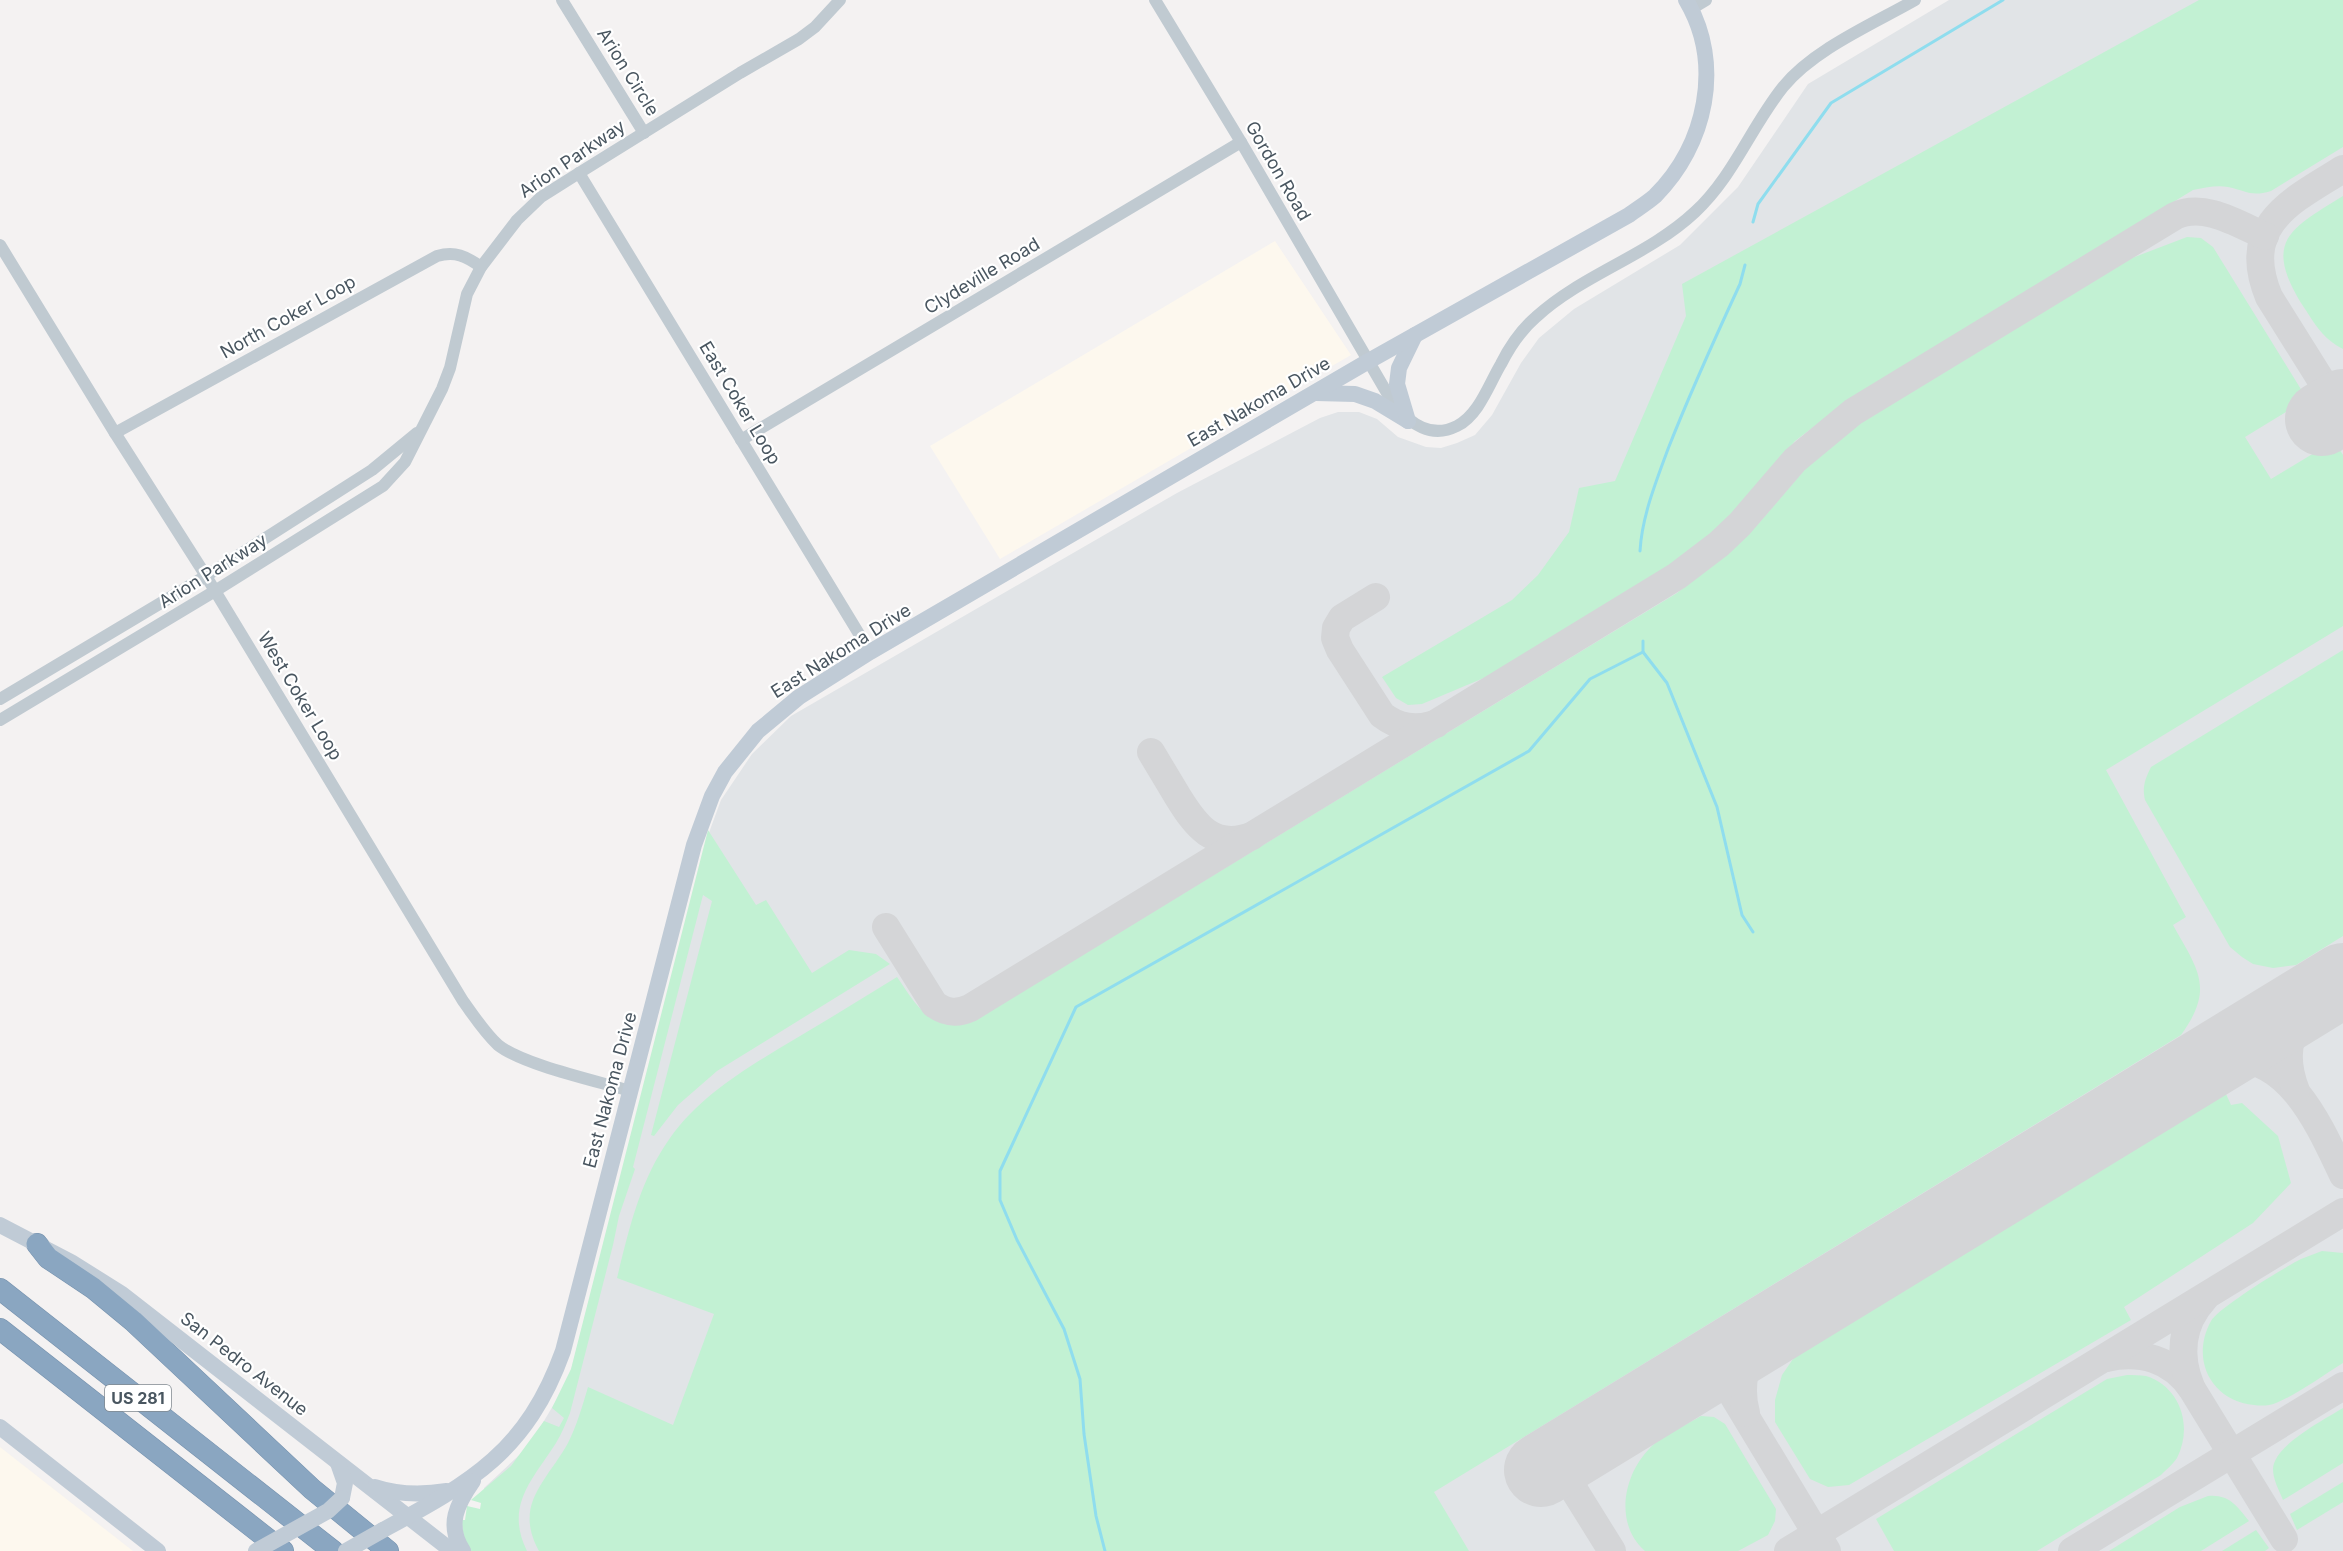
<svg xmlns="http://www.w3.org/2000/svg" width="2343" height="1551" viewBox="0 0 2343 1551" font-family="Inter,sans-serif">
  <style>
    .commercial { fill: #fdf8ee }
    .airport { fill: #e1e4e7 }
    .green { fill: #c2f1d3 }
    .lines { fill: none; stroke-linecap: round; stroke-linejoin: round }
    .stream { stroke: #8fddee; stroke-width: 3 }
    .taxiway { stroke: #d4d5d7; stroke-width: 28 }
    .runway { stroke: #d4d5d7; stroke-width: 74 }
    .highway-casing { stroke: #7591ad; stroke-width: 22 }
    .street { stroke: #c0cad1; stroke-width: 12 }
    .secondary { stroke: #c0cbd6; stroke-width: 16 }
    .highway { stroke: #8aa6c1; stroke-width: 21 }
    .secondary-bridge { stroke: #c0cbd6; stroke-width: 16 }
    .labels { text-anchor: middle; stroke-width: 4.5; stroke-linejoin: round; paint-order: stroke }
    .shield { fill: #fff; stroke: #808990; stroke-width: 1.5 }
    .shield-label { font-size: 16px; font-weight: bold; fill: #495660 }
    .street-label { font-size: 18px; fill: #495660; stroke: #fff }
  </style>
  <rect width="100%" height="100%" fill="#f4f2f2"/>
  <!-- commercial -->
  <g class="commercial">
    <path d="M 1275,241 L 1351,355 L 1000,559 L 930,446 Z"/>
    <path d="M 0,1447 L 133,1551 L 0,1551 Z"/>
  </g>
  <!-- airport -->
  <path class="airport" d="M 1949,0 L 2343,0 L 2343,1551 L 488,1551 L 484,1488 L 529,1446 L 569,1379 L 707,838 L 721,800 L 752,754 L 791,716 L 1177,493 L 1320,418 L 1338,412 L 1359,412 L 1377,419 L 1398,437 L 1426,447 L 1441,448 L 1457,443 L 1475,435 L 1492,415 L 1521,363 L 1539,338 L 1574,309 L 1680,245 L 1738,187 L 1808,84 Z"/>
  <!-- green -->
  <g class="green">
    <path d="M 2199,0 L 2343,0 L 2343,147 L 2271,191 C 2251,197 2247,191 2228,187 C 2216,185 2204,188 2193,190 L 1849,400 L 1795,441 L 1750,496 L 1710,537 L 1669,567 L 1498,672 L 1422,704 L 1408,705 L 1396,698 L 1382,677 L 1512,600 L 1538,575 L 1569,532 L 1579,488 L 1615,481 L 1686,316 L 1682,284 Z"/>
    <path d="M 2343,196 L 2343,349 C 2323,339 2315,324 2303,306 C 2263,242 2288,230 2343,196 Z"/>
    <path d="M 2187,237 L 2201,238 L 2213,247 L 2307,399 L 2245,437 L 2271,479 L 2334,441 L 2343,455 L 2343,626 L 2106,770 L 2186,917 L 2173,925 C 2198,970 2215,988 2181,1035 L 1434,1492 L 1469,1551 L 539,1551 C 513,1504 547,1481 568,1443 C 577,1425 582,1407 588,1387 L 673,1425 L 714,1314 L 617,1278 C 629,1229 640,1180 670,1138 C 701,1094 750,1066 795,1039 C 829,1019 863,998 897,977 C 920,1010 927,1028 972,1022 L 1677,593 L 1713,564 L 1759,523 L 1816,456 L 1854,427 L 2132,258 Z"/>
    <path d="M 2343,650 L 2343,936 L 2296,965 L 2273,968 L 2253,964 L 2242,957 L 2230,947 L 2145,800 C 2142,787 2145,779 2151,767 Z"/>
    <path d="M 708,830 L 756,905 L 766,900 L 812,973 L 849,950 L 876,954 L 890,964 L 717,1071 L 678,1105 L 654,1136 L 651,1135 L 712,901 L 703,895 L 633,1167 L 635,1169 L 619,1216 L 613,1245 L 570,1413 C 566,1423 562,1433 556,1443 C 534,1478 504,1505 527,1551 L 471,1551 L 465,1543 L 461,1520 L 465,1520 L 467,1506 L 480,1509 L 481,1503 L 471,1500 L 511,1466 L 544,1421 L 559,1427 L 564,1418 L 552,1408 L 571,1369 Z"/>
    <path d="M 2226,1094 L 2231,1105 L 2242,1103 L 2278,1136 L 2291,1183 L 2253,1223 L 2124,1307 L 2131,1320 L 1849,1485 L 1828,1487 L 1810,1479 L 1775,1422 L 1775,1400 L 1782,1375 L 1795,1356 Z"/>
    <path d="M 2322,1251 L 2343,1253 L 2343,1363 C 2322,1376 2298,1394 2276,1403 C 2269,1406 2261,1406 2254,1405 C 2211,1401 2190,1359 2211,1321 C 2218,1308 2285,1267 2301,1259 C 2308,1256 2315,1254 2322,1251 Z"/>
    <path d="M 2127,1375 C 2133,1375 2140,1375 2146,1376 C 2181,1387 2193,1427 2177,1458 C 2173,1464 2166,1470 2161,1475 L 2037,1551 L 1894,1551 L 1876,1519 L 2107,1379 Z"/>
    <path d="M 2343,1408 L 2343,1463 L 2283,1500 C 2279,1490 2273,1480 2273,1469 C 2274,1445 2324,1420 2343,1408 Z"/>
    <path d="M 1701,1416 L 1714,1417 L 1725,1424 L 1776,1509 L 1775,1521 L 1768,1535 L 1738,1551 L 1645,1551 C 1614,1524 1623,1475 1650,1448 C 1661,1436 1686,1425 1701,1416 Z"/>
    <path d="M 2343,1482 L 2343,1502 L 2297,1530 L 2290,1514 Z"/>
    <path d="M 2208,1496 C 2229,1494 2237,1506 2249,1521 L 2201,1551 L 2109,1551 L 2180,1507 Z"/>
    <path d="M 2256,1530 L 2269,1548 L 2265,1551 L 2222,1551 Z"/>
  </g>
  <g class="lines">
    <!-- stream -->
    <g class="stream">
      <path d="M 1753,222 L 1758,204 L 1831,103 L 2003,0"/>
      <path d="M 1640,551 C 1642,516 1656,482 1668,449 C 1690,393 1715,338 1740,284 L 1745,265"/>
      <path d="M 1643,641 L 1643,652 L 1667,683 L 1717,807 L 1742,915 L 1753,932"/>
      <path d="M 1105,1551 L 1096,1516 L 1084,1434 L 1080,1379 L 1064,1329 L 1017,1240 L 1000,1200 L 1000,1171 L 1076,1007 L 1529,751 L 1590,679 L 1643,652"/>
    </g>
    <!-- taxiway -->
    <g class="taxiway">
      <path d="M 2343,169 C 2291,201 2239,225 2269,297 L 2343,415"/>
      <path d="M 1376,597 L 1342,618 L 1336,628 L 1335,638 L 1340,650 L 1382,715 C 1399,728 1415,730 1436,724"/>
      <path d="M 1151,752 C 1160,767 1169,782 1178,797 C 1196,826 1213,850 1252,836"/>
      <path d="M 886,927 L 934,1004 C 946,1013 957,1014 970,1008 L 1677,576 L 1719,544 L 1740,524 L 1795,460 L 1853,412 L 2175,216 C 2204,202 2238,224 2265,236"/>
      <path d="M 2197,1069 C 2207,1065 2217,1060 2228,1059 C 2290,1054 2321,1129 2343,1175"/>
      <path d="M 2296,1091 C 2279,1047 2293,1023 2324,992"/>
      <path d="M 2106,1358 C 2140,1350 2172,1359 2192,1389 L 2284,1539"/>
      <path d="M 1714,1364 L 1827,1551"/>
      <path d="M 2191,1387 C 2178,1356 2181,1324 2204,1299"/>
      <path d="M 1746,1413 C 1739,1387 1744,1355 1765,1337 C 1771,1331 1778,1327 1784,1322"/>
      <path d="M 1556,1461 L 1612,1551"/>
      <path d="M 1788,1551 L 2343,1212"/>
      <path d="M 2072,1551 L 2343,1386"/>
    </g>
    <!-- runway -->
    <g class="runway">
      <path d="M 2322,419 L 2343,406"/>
      <path d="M 1541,1470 L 2343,980"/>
    </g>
    <defs>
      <g id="highway">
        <path d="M 37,1244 L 48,1258 L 93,1288 L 133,1321 L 312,1489 L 388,1551"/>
        <path d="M 0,1289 L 333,1551"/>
        <path d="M 0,1329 L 283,1551"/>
      </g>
    </defs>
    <!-- highway casing -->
    <use href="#highway" class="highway-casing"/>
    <!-- street -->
    <g class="street">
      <path d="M 562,0 L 644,133"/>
      <path d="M 1155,0 L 1241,142 L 1394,405 C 1411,424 1431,439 1457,426 C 1479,415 1489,384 1501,364 C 1510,346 1521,330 1536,317 C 1583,274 1648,256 1695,212 C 1733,177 1751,127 1783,87 C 1814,49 1873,24 1915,0"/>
      <path d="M 1691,9 L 1706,0"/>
      <path d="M 579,173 L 870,652"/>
      <path d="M 0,245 L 115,433 L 206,576 L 463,1001 C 474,1016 484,1032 498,1045 C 523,1065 597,1081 630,1091"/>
      <path d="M 115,433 L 437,256 C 455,251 466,256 481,267"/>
      <path d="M 741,440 L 1241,142"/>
      <path d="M 0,699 L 206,576 L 372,470 L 417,433"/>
      <path d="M 0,720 L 215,591 L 383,486 L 405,462 L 442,389 L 450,368 L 467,294 L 481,267 L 517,220 L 541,197 L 579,173 L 740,73 L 799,39 L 815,27 L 840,0"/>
    </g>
    <!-- secondary -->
    <g class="secondary">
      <path d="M 1316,393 L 1355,394 L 1375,401 L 1408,421"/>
      <path d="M 1408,421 L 1397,384 L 1399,368 L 1415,335"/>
      <path d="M 0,1225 L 71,1262 L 122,1294 L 452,1551"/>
      <path d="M 0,1427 L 158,1551"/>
      <path d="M 338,1463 L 345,1483 L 342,1498"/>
      <path d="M 375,1487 C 399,1495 422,1495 447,1491"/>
      <path d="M 383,1530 C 472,1482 527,1451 563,1351 L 694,845 L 712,796 L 725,772 L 758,731 L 799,697 L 870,652 L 1367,362 L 1629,215 C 1637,209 1647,203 1655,196 C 1706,145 1724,64 1686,0"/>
      <path d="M 463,1551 C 446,1525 457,1504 473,1481"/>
    </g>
    <!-- highway -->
    <use href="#highway" class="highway"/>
    <!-- secondary-bridge -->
    <g class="secondary-bridge">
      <path d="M 256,1551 L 328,1511 L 342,1498"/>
      <path d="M 346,1551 L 383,1530"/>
    </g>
  </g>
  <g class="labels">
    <!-- shield labels -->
    <rect class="shield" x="105" y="1385" width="66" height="26" rx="4.5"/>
    <g class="shield-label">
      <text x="138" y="1404">US 281</text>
    </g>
    <!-- street labels -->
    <g class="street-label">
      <text transform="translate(628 72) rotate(58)" y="6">Arion Circle</text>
      <text transform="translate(572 159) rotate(-34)" y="6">Arion Parkway</text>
      <text transform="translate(1278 171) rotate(60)" y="6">Gordon Road</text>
      <text transform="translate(982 276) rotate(-31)" y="6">Clydeville Road</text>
      <text transform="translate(288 317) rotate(-29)" y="6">North Coker Loop</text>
      <text transform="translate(1259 402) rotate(-30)" y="6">East Nakoma Drive</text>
      <text transform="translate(740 403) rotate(59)" y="6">East Coker Loop</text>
      <text transform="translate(213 571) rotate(-32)" y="6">Arion Parkway</text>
      <text transform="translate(841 651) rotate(-32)" y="6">East Nakoma Drive</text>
      <text transform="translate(300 696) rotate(59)" y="6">West Coker Loop</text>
      <text transform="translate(610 1090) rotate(-75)" y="6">East Nakoma Drive</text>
      <text transform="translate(244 1364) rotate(38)" y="6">San Pedro Avenue</text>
    </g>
  </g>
</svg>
